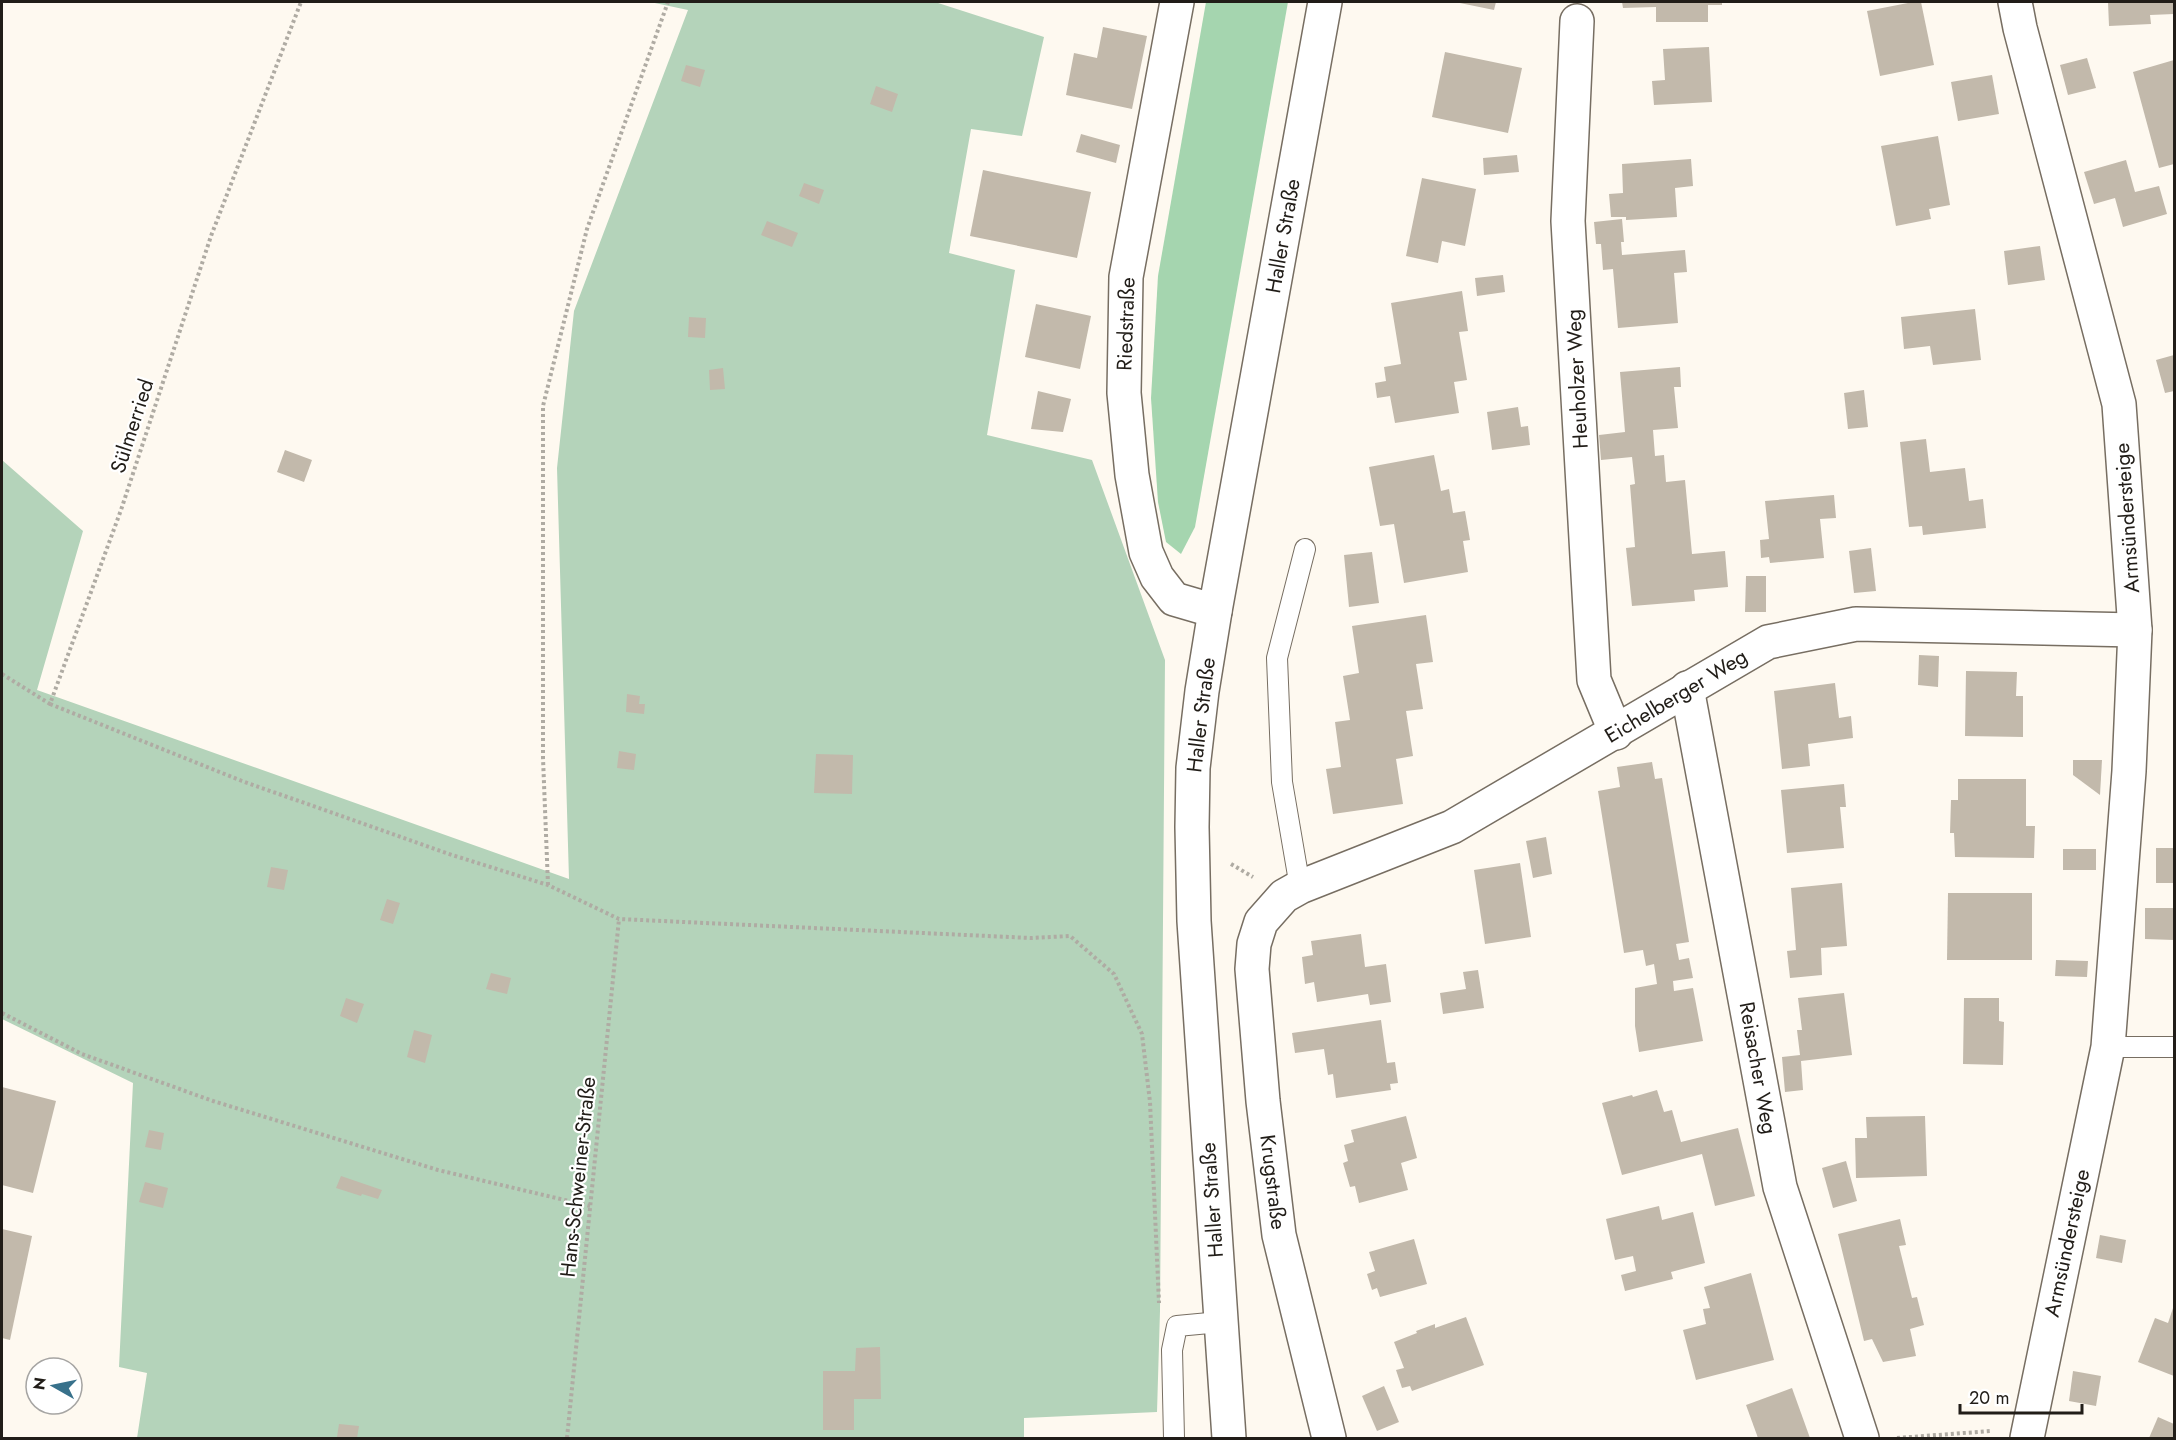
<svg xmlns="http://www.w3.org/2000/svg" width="2176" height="1440" viewBox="0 0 2176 1440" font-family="Jost,sans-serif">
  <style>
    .green { fill: #b4d3ba }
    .forest { fill: #a5d5af }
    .building { fill: #c2b9ab }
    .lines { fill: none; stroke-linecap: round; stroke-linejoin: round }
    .service-casing { stroke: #776e62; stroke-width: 22 }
    .minor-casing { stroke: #776e62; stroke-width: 36 }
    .primary-casing { stroke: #776e62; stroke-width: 36 }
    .path { stroke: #afaba3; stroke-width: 4; stroke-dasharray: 3 3; stroke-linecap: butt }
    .service { stroke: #fff; stroke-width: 20 }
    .minor { stroke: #fff; stroke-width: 33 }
    .primary { stroke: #fff; stroke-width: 33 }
    .labels { text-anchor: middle; stroke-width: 4.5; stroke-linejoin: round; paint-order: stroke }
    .street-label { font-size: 21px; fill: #211d18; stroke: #fff }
  </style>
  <rect width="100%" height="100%" fill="#fef9f0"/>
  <!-- green -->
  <path class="green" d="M 650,2 L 935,2 L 1044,37 L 1022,136 L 971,129 L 949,253 L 1015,270 L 987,435 L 1092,460 L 1165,660 L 1160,1311 L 1157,1412 L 1024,1418 L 1024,1438 L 137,1438 L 147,1373 L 119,1367 L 133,1083 L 2,1019 L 2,460 L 83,531 L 37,690 L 569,879 L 557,468 L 574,311 L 688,10 Z"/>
  <!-- forest -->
  <path class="forest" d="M 1206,2 L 1288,2 L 1195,527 L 1181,554 L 1166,542 L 1158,502 L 1151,398 L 1158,276 Z"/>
  <!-- building -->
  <g class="building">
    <path d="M 1455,2 L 1496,2 L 1494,10 Z"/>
    <path d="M 1622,2 L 1722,2 L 1722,5 L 1708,5 L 1708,22 L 1656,22 L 1656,7 L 1623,8 Z"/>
    <path d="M 1913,2 L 1921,2 L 1934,65 L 1880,76 L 1867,11 Z"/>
    <path d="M 2108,2 L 2174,2 L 2174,14 L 2150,15 L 2151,24 L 2109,26 Z"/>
    <path d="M 1103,27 L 1147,36 L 1132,109 L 1066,95 L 1074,53 L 1097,58 Z"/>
    <path d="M 1709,47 L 1712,102 L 1654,105 L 1652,81 L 1665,80 L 1663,49 Z"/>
    <path d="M 1445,52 L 1522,68 L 1508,133 L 1432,117 Z"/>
    <path d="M 2087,58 L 2096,88 L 2068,95 L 2060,65 Z"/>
    <path d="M 2174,60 L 2174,164 L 2159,168 L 2133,72 Z"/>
    <path d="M 686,65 L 705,70 L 700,87 L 681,81 Z"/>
    <path d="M 1992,75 L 1999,114 L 1958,121 L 1951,82 Z"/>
    <path d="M 876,86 L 898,94 L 892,112 L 870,104 Z"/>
    <path d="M 1081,134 L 1120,145 L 1116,163 L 1076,152 Z"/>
    <path d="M 1938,136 L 1950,205 L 1929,209 L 1931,219 L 1896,226 L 1881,146 Z"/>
    <path d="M 1517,155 L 1519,172 L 1484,175 L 1483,158 Z"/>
    <path d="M 1691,159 L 1693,186 L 1675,188 L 1677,217 L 1626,220 L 1626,217 L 1611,217 L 1609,194 L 1623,193 L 1622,164 Z"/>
    <path d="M 2126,160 L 2135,192 L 2159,186 L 2167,214 L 2123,227 L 2115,198 L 2094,204 L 2084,172 Z"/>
    <path d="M 983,170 L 1091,192 L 1077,258 L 970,236 Z"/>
    <path d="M 1422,178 L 1476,189 L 1465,246 L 1442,241 L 1438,263 L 1406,256 Z"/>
    <path d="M 804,183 L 824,190 L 819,204 L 799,196 Z"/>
    <path d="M 1622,219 L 1624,242 L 1621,242 L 1622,255 L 1685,250 L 1687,272 L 1674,273 L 1678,323 L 1618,328 L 1613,269 L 1603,270 L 1601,244 L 1596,244 L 1594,222 Z"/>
    <path d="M 767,221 L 798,233 L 792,247 L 761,235 Z"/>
    <path d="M 2040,246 L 2045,280 L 2008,285 L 2004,251 Z"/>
    <path d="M 1503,275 L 1505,292 L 1477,296 L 1475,278 Z"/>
    <path d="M 1462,291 L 1468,331 L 1459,332 L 1467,380 L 1454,382 L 1459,413 L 1395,423 L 1390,396 L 1377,398 L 1375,383 L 1386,381 L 1384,367 L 1401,364 L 1391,303 Z"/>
    <path d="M 1036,304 L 1091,316 L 1080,369 L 1025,357 Z"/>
    <path d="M 1975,309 L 1981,360 L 1933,365 L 1930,346 L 1904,349 L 1901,317 Z"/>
    <path d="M 689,317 L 706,318 L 705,338 L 688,337 Z"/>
    <path d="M 2174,355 L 2174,391 L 2165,393 L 2156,360 Z"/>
    <path d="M 1680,367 L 1681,387 L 1674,387 L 1678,428 L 1653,430 L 1655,456 L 1664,455 L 1666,482 L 1685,480 L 1692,554 L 1725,551 L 1728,587 L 1694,590 L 1695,601 L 1632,606 L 1626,548 L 1635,547 L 1630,485 L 1635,484 L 1632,457 L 1601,460 L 1599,435 L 1625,432 L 1620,372 Z"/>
    <path d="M 723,368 L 725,389 L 710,390 L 709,370 Z"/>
    <path d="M 1864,390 L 1868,427 L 1848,429 L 1844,393 Z"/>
    <path d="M 1038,391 L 1071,399 L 1063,432 L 1031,429 Z"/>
    <path d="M 1518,407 L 1521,427 L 1528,426 L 1530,445 L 1492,450 L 1487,412 Z"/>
    <path d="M 1926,439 L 1930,472 L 1965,468 L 1969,501 L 1983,499 L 1986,528 L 1923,535 L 1922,526 L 1909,527 L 1900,442 Z"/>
    <path d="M 285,450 L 312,460 L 304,482 L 277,472 Z"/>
    <path d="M 1434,455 L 1441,491 L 1449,489 L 1453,513 L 1465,511 L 1470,540 L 1463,541 L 1468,572 L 1404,583 L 1394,524 L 1380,526 L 1369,467 Z"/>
    <path d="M 1834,495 L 1836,518 L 1820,519 L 1824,558 L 1770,563 L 1769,557 L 1761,558 L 1760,540 L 1769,539 L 1765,501 Z"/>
    <path d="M 1871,548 L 1876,591 L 1854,593 L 1849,551 Z"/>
    <path d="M 1372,552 L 1379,603 L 1349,607 L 1344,555 Z"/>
    <path d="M 1746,576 L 1766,576 L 1766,612 L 1745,612 Z"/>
    <path d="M 1426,615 L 1433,662 L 1416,664 L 1423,709 L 1406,711 L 1413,756 L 1396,759 L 1403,804 L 1333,814 L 1326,769 L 1341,767 L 1335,722 L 1350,720 L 1343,676 L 1359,673 L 1352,626 Z"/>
    <path d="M 1919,655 L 1939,656 L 1938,687 L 1918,685 Z"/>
    <path d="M 1966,671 L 2017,672 L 2016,696 L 2023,696 L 2023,737 L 1965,736 Z"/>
    <path d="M 1835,683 L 1839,718 L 1851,716 L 1853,738 L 1808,744 L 1810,766 L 1782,769 L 1774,691 Z"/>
    <path d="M 627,694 L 640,696 L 639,704 L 645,704 L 644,714 L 626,712 Z"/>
    <path d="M 619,751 L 636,754 L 634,770 L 617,768 Z"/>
    <path d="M 816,754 L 853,755 L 852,794 L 814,793 Z"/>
    <path d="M 2073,760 L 2102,760 L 2100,795 L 2073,775 Z"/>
    <path d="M 1652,762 L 1655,779 L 1662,778 L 1689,942 L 1676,944 L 1679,960 L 1689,958 L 1693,978 L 1673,981 L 1674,991 L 1693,988 L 1703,1041 L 1639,1052 L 1635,1026 L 1635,988 L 1657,984 L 1654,964 L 1646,966 L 1643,950 L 1624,953 L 1598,791 L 1620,787 L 1617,767 Z"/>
    <path d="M 1958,779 L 2026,779 L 2026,826 L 2035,826 L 2034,858 L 1955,857 L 1954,833 L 1950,833 L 1951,800 L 1958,800 Z"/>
    <path d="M 1844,784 L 1846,807 L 1840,807 L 1844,848 L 1787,853 L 1781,790 Z"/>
    <path d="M 1546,837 L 1552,874 L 1533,878 L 1526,841 Z"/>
    <rect x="2156" y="848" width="18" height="35"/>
    <rect x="2063" y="849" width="33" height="21"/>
    <path d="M 1520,863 L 1531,937 L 1485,944 L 1474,870 Z"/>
    <path d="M 271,867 L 288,870 L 284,890 L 267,887 Z"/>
    <path d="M 1842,883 L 1847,946 L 1821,948 L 1822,975 L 1790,978 L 1787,951 L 1796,950 L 1791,888 Z"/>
    <path d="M 1948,893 L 2032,893 L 2032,960 L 1947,960 Z"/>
    <path d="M 387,899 L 400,903 L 393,924 L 380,920 Z"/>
    <path d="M 2145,908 L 2174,908 L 2174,940 L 2145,939 Z"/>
    <path d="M 1361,934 L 1365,967 L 1386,964 L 1391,1002 L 1370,1005 L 1368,994 L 1317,1002 L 1314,982 L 1305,984 L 1302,957 L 1313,955 L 1311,941 Z"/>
    <path d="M 2056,960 L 2088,961 L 2087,977 L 2055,976 Z"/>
    <path d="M 1478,970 L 1484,1008 L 1443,1014 L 1440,993 L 1466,989 L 1463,972 Z"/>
    <path d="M 491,973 L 511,978 L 507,994 L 486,989 Z"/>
    <path d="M 1844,993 L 1852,1055 L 1801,1061 L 1803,1090 L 1785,1092 L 1782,1057 L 1800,1055 L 1797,1030 L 1802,1030 L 1798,998 Z"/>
    <path d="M 346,998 L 364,1004 L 357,1023 L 340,1016 Z"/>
    <path d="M 1964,998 L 1999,998 L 1999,1021 L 2004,1022 L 2003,1065 L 1963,1064 Z"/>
    <path d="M 1381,1020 L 1387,1063 L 1395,1062 L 1398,1083 L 1390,1084 L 1391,1090 L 1336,1098 L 1333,1074 L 1328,1075 L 1324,1049 L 1295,1053 L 1292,1033 Z"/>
    <path d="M 414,1030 L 432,1035 L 425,1063 L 407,1057 Z"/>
    <path d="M 2,1087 L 56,1101 L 33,1193 L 2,1185 Z"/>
    <path d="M 1657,1090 L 1664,1112 L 1672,1110 L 1681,1142 L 1738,1128 L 1755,1196 L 1715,1206 L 1702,1154 L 1622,1175 L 1602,1103 L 1632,1095 L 1633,1097 Z"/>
    <path d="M 1406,1116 L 1417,1158 L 1401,1163 L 1408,1190 L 1359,1203 L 1355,1186 L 1350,1187 L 1343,1163 L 1348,1161 L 1344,1145 L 1354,1142 L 1351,1130 Z"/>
    <path d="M 1925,1116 L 1927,1176 L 1856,1178 L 1855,1138 L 1867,1138 L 1866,1117 Z"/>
    <path d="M 149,1130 L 164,1133 L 161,1150 L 145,1147 Z"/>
    <path d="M 1846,1161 L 1857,1201 L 1833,1208 L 1822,1168 Z"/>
    <path d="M 341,1176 L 382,1190 L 378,1199 L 362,1194 L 361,1196 L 336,1188 Z"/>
    <path d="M 145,1182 L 168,1188 L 163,1208 L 139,1202 Z"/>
    <path d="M 1659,1206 L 1662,1220 L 1693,1212 L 1705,1263 L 1671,1272 L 1673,1279 L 1625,1291 L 1621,1275 L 1636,1271 L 1633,1256 L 1615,1260 L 1606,1219 Z"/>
    <path d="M 1900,1219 L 1906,1245 L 1899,1246 L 1912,1298 L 1917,1297 L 1924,1325 L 1910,1329 L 1916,1356 L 1883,1362 L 1872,1339 L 1864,1341 L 1838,1234 Z"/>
    <path d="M 2,1229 L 32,1236 L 10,1340 L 2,1338 Z"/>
    <path d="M 2100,1235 L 2126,1240 L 2122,1263 L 2096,1258 Z"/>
    <path d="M 1414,1239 L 1427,1284 L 1380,1297 L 1377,1288 L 1372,1290 L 1367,1274 L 1375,1271 L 1369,1252 Z"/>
    <path d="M 1751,1273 L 1774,1360 L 1696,1380 L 1683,1330 L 1706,1324 L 1703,1309 L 1710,1308 L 1704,1287 Z"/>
    <path d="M 2174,1305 L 2174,1376 L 2138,1362 L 2155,1318 L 2168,1323 Z"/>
    <path d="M 1466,1317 L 1484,1365 L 1412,1391 L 1410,1386 L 1402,1388 L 1396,1370 L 1404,1368 L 1394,1342 L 1417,1333 L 1416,1331 L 1435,1324 L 1435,1328 Z"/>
    <path d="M 880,1347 L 881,1399 L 854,1399 L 854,1430 L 823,1430 L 823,1371 L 855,1371 L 856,1348 Z"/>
    <path d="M 2073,1371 L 2101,1376 L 2096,1406 L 2069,1401 Z"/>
    <path d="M 1384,1386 L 1399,1422 L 1377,1431 L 1362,1396 Z"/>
    <path d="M 1792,1388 L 1810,1438 L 1758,1438 L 1746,1405 Z"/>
    <path d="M 2158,1417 L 2174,1424 L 2174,1438 L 2149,1438 Z"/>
    <path d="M 339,1424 L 359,1426 L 357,1438 L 337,1437 Z"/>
  </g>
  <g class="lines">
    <defs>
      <g id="service">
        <path d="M 1300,887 L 1282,782 L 1277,658 L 1305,549"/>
        <path d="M 2108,1047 L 2174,1047"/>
        <path d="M 1174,1438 L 1172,1350 L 1177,1326 L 1220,1322"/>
      </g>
      <g id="minor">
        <path d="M 1177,2 L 1126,277 L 1124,393 L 1132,475 L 1146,552 L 1157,577 L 1174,599 L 1215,611"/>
        <path d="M 2015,2 L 2020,28 L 2119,404 L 2135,630 L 2129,771 L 2108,1047 L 2027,1438"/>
        <path d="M 1577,21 L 1568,221 L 1594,680 L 1616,733"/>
        <path d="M 1687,688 L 1780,1187 L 1862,1438"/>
        <path d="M 1329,1438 L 1279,1235 L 1263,1101 L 1252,969 L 1254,944 L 1261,922 L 1284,896 L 1300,887 L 1452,827 L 1768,642 L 1856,624 L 2135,630"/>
      </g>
      <path id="primary" d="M 1229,1438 L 1194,921 L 1192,827 L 1193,768 L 1202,691 L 1215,611 L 1325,2"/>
    </defs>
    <!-- service casing -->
    <use href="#service" class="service-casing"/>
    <!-- minor casing -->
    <use href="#minor" class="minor-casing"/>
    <!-- primary casing -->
    <use href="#primary" class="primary-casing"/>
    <!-- path -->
    <g class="path">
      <path d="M 2,674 L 50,704 L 121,510 L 211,236 L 301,2"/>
      <path d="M 50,704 L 242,781 L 452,855 L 548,885 L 619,919 L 1031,938 L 1070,936 L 1114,974 L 1142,1034 L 1150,1102 L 1159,1303"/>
      <path d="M 1231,864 L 1253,877"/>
      <path d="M 548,885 L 543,758 L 543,406 L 587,229 L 668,2"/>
      <path d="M 2,1013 L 82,1054 L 213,1101 L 438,1170 L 590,1206"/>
      <path d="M 567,1438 L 619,919"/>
      <path d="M 1897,1438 L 1991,1431"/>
    </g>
    <!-- service -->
    <use href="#service" class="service"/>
    <!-- minor -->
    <use href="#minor" class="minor"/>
    <!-- primary -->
    <use href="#primary" class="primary"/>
  </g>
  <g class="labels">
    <!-- street labels -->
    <g class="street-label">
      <text transform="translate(1283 236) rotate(-80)" y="7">Haller Straße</text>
      <text transform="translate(1126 324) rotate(-88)" y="7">Riedstraße</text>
      <text transform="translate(1577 379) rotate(-93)" y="7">Heuholzer Weg</text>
      <text transform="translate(132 426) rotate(-72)" y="7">Sülmerried</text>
      <text transform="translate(2127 518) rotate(-94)" y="7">Armsündersteige</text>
      <text transform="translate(1676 696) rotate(-31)" y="7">Eichelberger Weg</text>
      <text transform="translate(1201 715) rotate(-83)" y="7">Haller Straße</text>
      <text transform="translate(1758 1068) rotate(80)" y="7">Reisacher Weg</text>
      <text transform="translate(578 1177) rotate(-84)" y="7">Hans-Schweiner-Straße</text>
      <text transform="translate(1273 1182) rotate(83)" y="7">Krugstraße</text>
      <text transform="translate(1212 1200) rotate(-94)" y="7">Haller Straße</text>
      <text transform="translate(2067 1243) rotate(-78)" y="7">Armsündersteige</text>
    </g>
  </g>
  <!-- border -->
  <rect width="2176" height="1440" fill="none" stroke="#211d18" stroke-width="6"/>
  <!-- north arrow -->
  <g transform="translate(54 1386) rotate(279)"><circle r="28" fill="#ffffff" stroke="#a6a5a3" stroke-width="1.5"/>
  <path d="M0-4.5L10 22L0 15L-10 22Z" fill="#38718b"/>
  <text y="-9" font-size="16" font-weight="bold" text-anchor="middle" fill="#211d18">N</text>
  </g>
  <!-- scale -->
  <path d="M1960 1404v9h122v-9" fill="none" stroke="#211d18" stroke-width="3"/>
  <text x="1969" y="1404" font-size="18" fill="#211d18" stroke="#ffffff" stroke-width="4.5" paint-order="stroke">20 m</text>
</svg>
